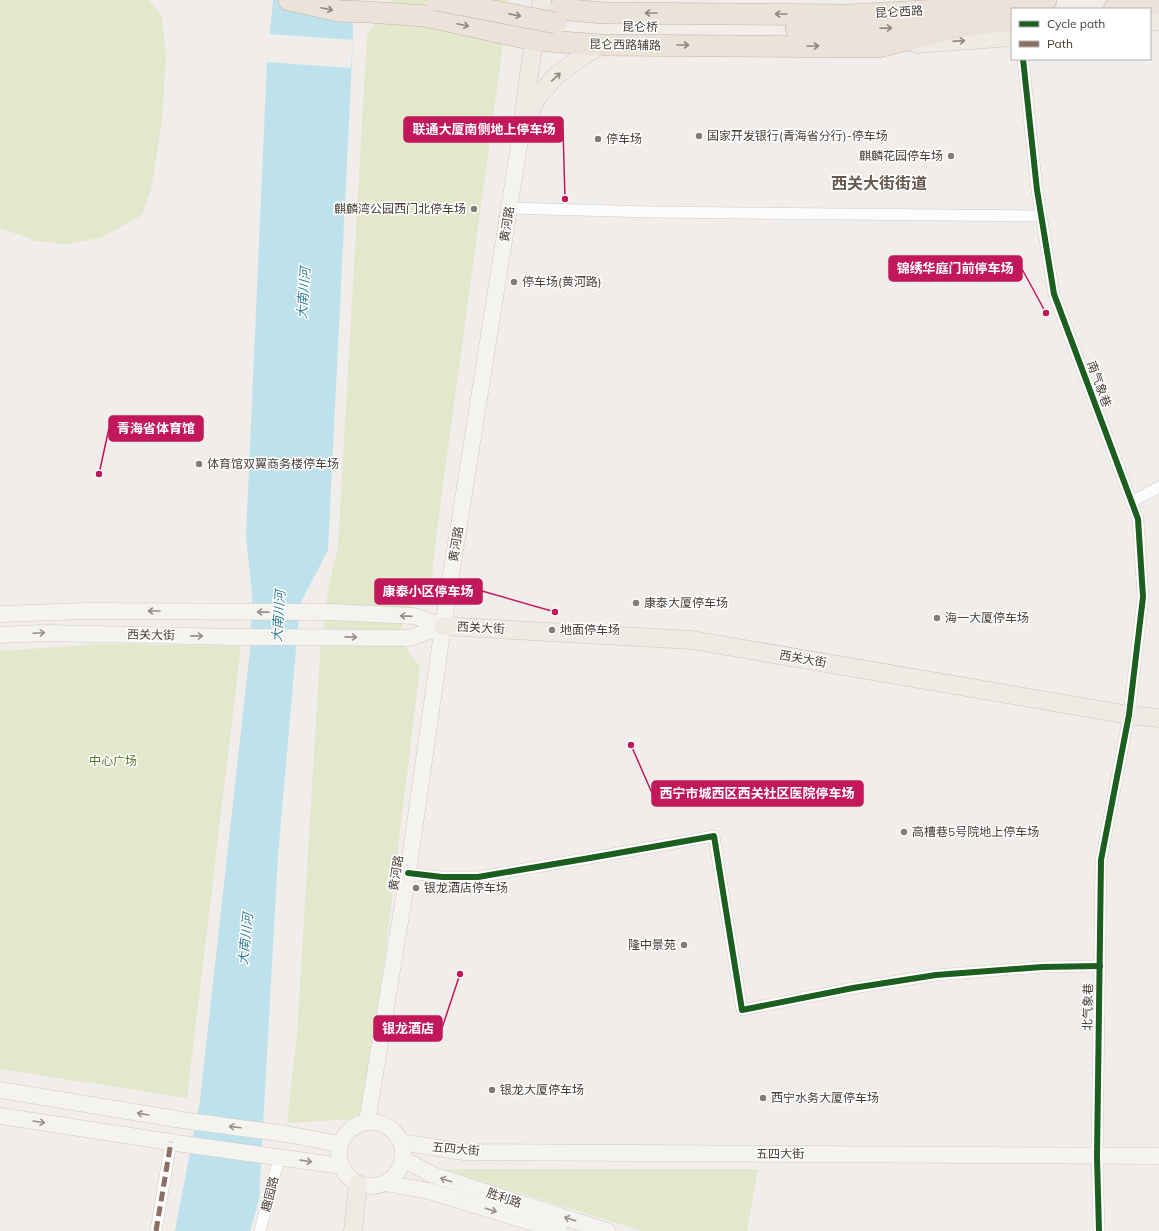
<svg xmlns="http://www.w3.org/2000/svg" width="1159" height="1231" viewBox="0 0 1159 1231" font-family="Mulish,'Noto Sans SC',sans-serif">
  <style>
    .green { fill: #e3e8cc }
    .water { fill: #bee2ec }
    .pier { fill: #f0edeb }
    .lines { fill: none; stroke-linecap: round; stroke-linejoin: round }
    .street-casing { stroke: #cecbc8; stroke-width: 12 }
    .secondary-casing { stroke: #d0cac4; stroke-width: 17 }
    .primary-casing { stroke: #d1c5b9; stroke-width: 19 }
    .highway-casing { stroke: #c6b4a7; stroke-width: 22 }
    .street { stroke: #fdfcfc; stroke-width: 11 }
    .secondary { stroke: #f5f3ef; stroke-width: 16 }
    .primary { stroke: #f0eae4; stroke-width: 18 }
    .highway { stroke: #ebe2da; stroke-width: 21 }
    .highway-bridge-casing { stroke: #c6b4a7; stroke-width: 22; stroke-linecap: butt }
    .highway-bridge { stroke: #ebe2da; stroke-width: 21 }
    .quiet { stroke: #8d6e63; stroke-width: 5; stroke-dasharray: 10 5; stroke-linecap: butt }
    .cycleway-casing { stroke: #fff; stroke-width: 8 }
    .cycleway { stroke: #1b5e20; stroke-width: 6 }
    .oneway { stroke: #908780 }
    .oneway2 { stroke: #928b85 }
    .oneway3 { stroke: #958f8a }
    .poi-dot { fill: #827b76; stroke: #fff; stroke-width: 1.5 }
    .labels { text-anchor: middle; stroke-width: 3; stroke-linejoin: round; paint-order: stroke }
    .street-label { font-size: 12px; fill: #463d37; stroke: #fff }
    .poi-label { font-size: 12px; fill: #463d37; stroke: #fff; text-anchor: start }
    .park-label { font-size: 12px; fill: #56742e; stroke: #fff }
    .water-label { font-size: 13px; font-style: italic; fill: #317e94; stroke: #fff }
    .district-label { font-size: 16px; font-weight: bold; fill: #68594f; stroke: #fff }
    .leader { fill: none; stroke: #c2185b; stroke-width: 1.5 }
    .callout-dot { fill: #c2185b; stroke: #fff; stroke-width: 1.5 }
    .callout { fill: #c2185b; stroke: #c2185b; stroke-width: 1.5 }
    .callout-label { font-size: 13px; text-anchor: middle; font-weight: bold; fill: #fff }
  </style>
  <rect width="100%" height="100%" fill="#f0edeb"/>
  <!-- green -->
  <g class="green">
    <path d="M 0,0 L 149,0 L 162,16 L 166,56 L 162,122 L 151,189 L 142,215 L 100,238 L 65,244 L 36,241 L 0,228 Z"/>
    <path d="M 392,0 L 509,0 L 442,493 L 434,555 L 431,593 L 403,612 L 401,641 L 420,667 L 384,964 L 365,1113 L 353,1119 L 287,1123 L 297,1034 L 320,654 L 329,584 L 338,547 L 367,35 Z"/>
    <path d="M 101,644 L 241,646 L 187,1098 L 0,1069 L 0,651 Z"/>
    <path d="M 443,1169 L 758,1169 L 747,1231 L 642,1231 Z"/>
  </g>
  <!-- water -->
  <path class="water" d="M 273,0 L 353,0 L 353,40 L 328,550 L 300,604 L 278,855 L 259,1200 L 250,1231 L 175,1231 L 200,1100 L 251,640 L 252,592 L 246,536 L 267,62 Z"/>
  <!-- pier -->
  <path class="pier" d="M 269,34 L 353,40 L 351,68 L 267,62 Z"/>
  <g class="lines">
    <defs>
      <g id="street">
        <path d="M 1023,59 L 1037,190 L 1054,294 L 1138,519 L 1143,597 L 1129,715 L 1101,860 L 1097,1157 L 1099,1231"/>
        <path d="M 509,208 L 652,212 L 1041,216"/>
        <path d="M 1131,502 L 1159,487"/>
        <path d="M 408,873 L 442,877 L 478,877 L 590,858 L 714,836 L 742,1010 L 853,988 L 936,975 L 1042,967 L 1100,966"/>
        <path d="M 156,1231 L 171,1142"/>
        <path d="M 260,1231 L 279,1158"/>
      </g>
      <g id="secondary">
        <path d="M 0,614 L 87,611 L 331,612 L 414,616 L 443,626"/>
        <path d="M 0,635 L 45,633 L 236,637 L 410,638 L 443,626"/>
        <path d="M 0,1090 L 182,1120 L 286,1134 L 340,1144"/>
        <path d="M 0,1116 L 183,1144 L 342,1166"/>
        <circle cx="371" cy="1154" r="32"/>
        <path d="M 367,1122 L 408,873 L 443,626 L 521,133"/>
        <path d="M 401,1142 L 464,1152 L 1159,1156"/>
        <path d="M 403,1159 L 433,1175 L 607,1231"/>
        <path d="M 385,1183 L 429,1191 L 560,1231"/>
      </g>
      <g id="primary">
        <path d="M 1150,22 L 1159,21"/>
        <path d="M 917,44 L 1012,37"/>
        <path d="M 528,117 L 536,99 L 555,77 L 581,57 L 602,45"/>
        <path d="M 521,133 L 534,40 L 542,0"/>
        <path d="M 443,626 L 692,640 L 1129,715 L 1159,718"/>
        <path d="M 353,1231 L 358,1184"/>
      </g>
      <g id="highway">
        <path d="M 289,0 L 339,11 L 369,12 L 425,16 L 534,40 L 602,45 L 878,47 L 963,26"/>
        <path d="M 559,9 L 604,13 L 848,15 L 960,9 L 1046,0"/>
        <path d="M 1114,9 L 1159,4"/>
        <path d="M 796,29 L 847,30 L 963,26 L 1012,20"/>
      </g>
    </defs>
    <!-- street casing -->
    <use href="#street" class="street-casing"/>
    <!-- secondary casing -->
    <use href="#secondary" class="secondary-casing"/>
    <!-- primary casing -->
    <use href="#primary" class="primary-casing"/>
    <!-- highway casing -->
    <use href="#highway" class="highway-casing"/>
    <!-- street -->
    <use href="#street" class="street"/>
    <!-- secondary -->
    <use href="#secondary" class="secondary"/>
    <!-- primary -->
    <use href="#primary" class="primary"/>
    <!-- highway -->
    <use href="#highway" class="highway"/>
    <defs>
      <path id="highway-bridge" d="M 436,0 L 556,23"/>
    </defs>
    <!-- highway-bridge casing -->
    <use href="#highway-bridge" class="highway-bridge-casing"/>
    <!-- highway-bridge -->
    <use href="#highway-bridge" class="highway-bridge"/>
    <!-- quiet -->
    <path class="quiet" d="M 156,1231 L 171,1142"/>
    <defs>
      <g id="cycleway">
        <path d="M 1023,59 L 1037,190 L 1054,294 L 1138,519 L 1143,597 L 1129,715 L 1101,860 L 1097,1157 L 1099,1231"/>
        <path d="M 408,873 L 442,877 L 478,877 L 590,858 L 714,836 L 742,1010 L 853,988 L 936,975 L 1042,967 L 1100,966"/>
      </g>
    </defs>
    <!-- cycleway casing -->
    <use href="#cycleway" class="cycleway-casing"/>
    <!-- cycleway -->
    <use href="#cycleway" class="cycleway"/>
  </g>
  <!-- one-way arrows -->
  <defs><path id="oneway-shaft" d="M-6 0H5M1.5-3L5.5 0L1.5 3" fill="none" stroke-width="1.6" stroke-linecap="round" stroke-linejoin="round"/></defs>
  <g class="oneway">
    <use href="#oneway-shaft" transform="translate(327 9) rotate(12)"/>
    <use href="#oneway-shaft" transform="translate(651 13) rotate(-180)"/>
    <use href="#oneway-shaft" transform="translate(781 14) rotate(-180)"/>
    <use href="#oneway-shaft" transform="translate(515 15) rotate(11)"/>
    <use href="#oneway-shaft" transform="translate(463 25) rotate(12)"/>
    <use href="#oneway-shaft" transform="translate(886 28) rotate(-2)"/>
    <use href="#oneway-shaft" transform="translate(683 45)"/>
    <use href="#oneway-shaft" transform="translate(813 46)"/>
  </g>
  <g class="oneway2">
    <use href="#oneway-shaft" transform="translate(959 41) rotate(-4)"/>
    <use href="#oneway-shaft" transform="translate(556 77) rotate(-43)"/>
  </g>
  <g class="oneway3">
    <use href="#oneway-shaft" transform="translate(154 611) rotate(-180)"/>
    <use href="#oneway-shaft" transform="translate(263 612) rotate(-179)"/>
    <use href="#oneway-shaft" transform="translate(406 616) rotate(-178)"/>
    <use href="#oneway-shaft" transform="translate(39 633) rotate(-3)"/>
    <use href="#oneway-shaft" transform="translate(197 636) rotate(1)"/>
    <use href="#oneway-shaft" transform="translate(351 637) rotate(1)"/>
    <use href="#oneway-shaft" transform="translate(143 1114) rotate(-170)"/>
    <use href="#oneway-shaft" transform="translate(39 1122) rotate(9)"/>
    <use href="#oneway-shaft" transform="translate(235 1127) rotate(-173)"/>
    <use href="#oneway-shaft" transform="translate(306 1161) rotate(8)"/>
    <use href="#oneway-shaft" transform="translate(446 1180) rotate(-162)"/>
    <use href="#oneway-shaft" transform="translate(491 1210) rotate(17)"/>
    <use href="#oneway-shaft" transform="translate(570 1219) rotate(-162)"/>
  </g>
  <!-- markers -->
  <g class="poi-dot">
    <circle cx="699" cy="136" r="4"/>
    <circle cx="598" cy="139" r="4"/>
    <circle cx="951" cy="156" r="4"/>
    <circle cx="474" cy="209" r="4"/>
    <circle cx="514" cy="282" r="4"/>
    <circle cx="199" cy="464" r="4"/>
    <circle cx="636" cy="603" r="4"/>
    <circle cx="937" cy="618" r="4"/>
    <circle cx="552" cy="630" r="4"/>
    <circle cx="904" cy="832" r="4"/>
    <circle cx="416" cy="888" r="4"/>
    <circle cx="684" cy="945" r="4"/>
    <circle cx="492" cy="1090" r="4"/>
    <circle cx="763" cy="1098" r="4"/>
  </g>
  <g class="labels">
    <!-- street labels -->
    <g class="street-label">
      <text transform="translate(899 12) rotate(-3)" y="4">昆仑西路</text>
      <text transform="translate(640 27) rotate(1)" y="4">昆仑桥</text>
      <text transform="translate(625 45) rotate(1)" y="4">昆仑西路辅路</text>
      <text transform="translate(507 224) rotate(-81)" y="4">黄河路</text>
      <text transform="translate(1099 384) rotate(70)" y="4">南气象巷</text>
      <text transform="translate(456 544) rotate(-81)" y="4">黄河路</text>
      <text transform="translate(481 628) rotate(3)" y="4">西关大街</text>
      <text transform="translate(151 635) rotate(1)" y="4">西关大街</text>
      <text transform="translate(803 659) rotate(10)" y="4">西关大街</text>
      <text transform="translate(396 873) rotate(-81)" y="4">黄河路</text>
      <text transform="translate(1088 1007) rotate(-89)" y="4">北气象巷</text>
      <text transform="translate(456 1149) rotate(5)" y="4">五四大街</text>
      <text x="780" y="1158">五四大街</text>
      <text transform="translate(270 1194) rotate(-76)" y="4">趣园路</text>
      <text transform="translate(504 1198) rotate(18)" y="4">胜利路</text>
    </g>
    <!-- poi labels -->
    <g class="poi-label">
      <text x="707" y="140">国家开发银行(青海省分行)-停车场</text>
      <text x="606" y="143">停车场</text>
      <text x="943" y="160" text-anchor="end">麒麟花园停车场</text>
      <text x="466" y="213" text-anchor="end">麒麟湾公园西门北停车场</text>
      <text x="522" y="286">停车场(黄河路)</text>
      <text x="207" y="468">体育馆双翼商务楼停车场</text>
      <text x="644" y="607">康泰大厦停车场</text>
      <text x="945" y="622">海一大厦停车场</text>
      <text x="560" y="634">地面停车场</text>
      <text x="912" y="836">高槽巷5号院地上停车场</text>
      <text x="424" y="892">银龙酒店停车场</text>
      <text x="676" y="949" text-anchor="end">隆中景苑</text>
      <text x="500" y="1094">银龙大厦停车场</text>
      <text x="771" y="1102">西宁水务大厦停车场</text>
    </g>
    <!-- park labels -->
    <g class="park-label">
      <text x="113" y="765">中心广场</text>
    </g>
    <!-- water labels -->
    <g class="water-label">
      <text transform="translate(303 293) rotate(-86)" y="5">大南川河</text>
      <text transform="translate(278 616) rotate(-86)" y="5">大南川河</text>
      <text transform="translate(245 939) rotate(-84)" y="5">大南川河</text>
    </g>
    <!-- district labels -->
    <g class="district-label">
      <text x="879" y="189">西关大街街道</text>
    </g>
  </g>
  <!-- callouts -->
  <path class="leader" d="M565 199L563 129M1046 313L1022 269M99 474L109 428M555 612L482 591M631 745L652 793M460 974L442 1028"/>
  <g class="callout-dot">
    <circle cx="565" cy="199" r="4"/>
    <circle cx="1046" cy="313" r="4"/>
    <circle cx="99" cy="474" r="4"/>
    <circle cx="555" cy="612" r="4"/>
    <circle cx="631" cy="745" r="4"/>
    <circle cx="460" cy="974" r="4"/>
  </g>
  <g class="callout">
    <rect x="404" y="117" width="159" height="25" rx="4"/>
    <rect x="889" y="256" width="133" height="25" rx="4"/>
    <rect x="109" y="416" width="94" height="25" rx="4"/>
    <rect x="375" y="579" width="107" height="25" rx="4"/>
    <rect x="652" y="781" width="211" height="25" rx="4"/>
    <rect x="374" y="1016" width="68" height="25" rx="4"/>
  </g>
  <g class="callout-label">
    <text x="484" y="134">联通大厦南侧地上停车场</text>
    <text x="955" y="273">锦绣华庭门前停车场</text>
    <text x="156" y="433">青海省体育馆</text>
    <text x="428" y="596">康泰小区停车场</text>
    <text x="757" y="798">西宁市城西区西关社区医院停车场</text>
    <text x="408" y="1033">银龙酒店</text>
  </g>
  <!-- legend -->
  <rect x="1011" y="8" width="140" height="52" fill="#ffffff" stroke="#b5b1af"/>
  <rect x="1019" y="21" width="20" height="6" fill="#1b5e20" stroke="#b5b1af"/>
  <text x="1047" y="28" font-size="12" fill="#463d37">Cycle path</text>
  <rect x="1019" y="41" width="20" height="6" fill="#8d6e63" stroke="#b5b1af"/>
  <text x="1047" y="48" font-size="12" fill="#463d37">Path</text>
</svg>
